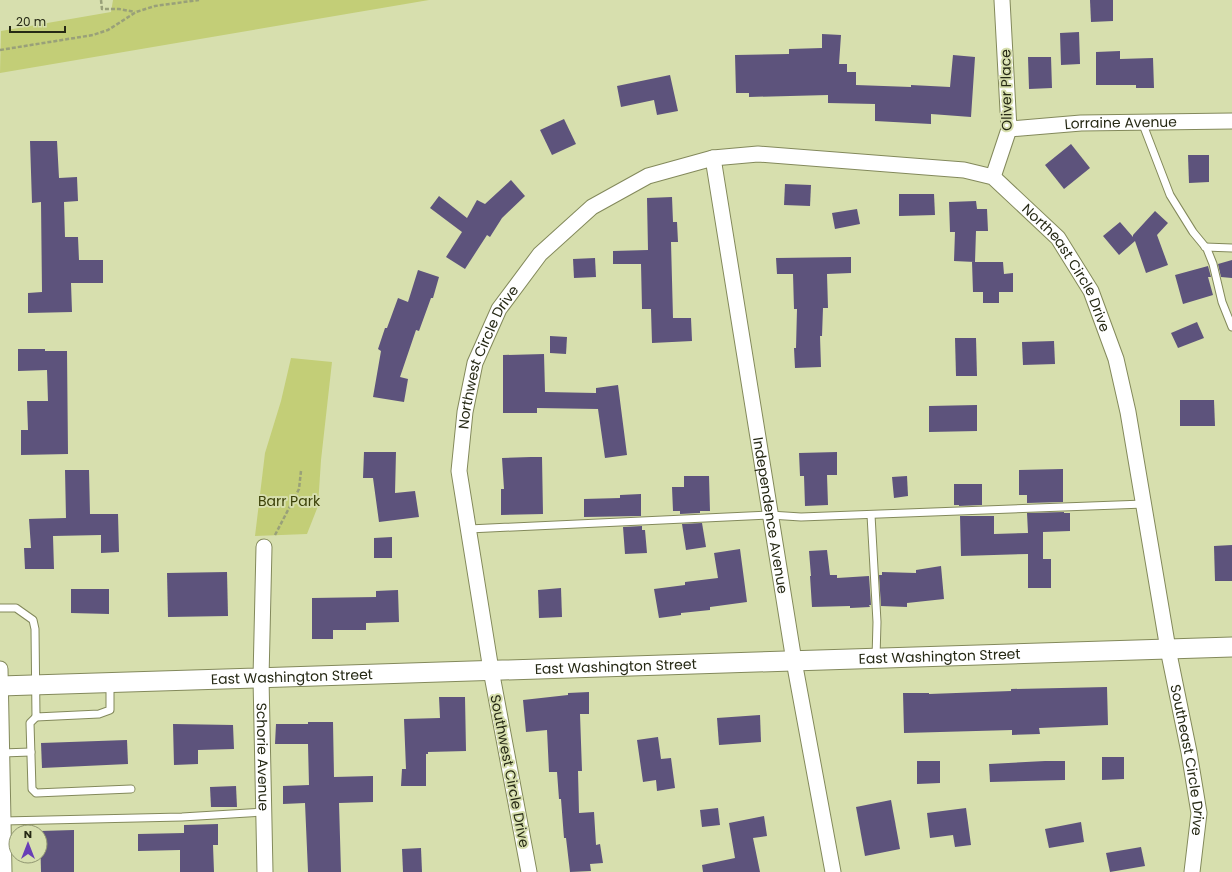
<svg xmlns="http://www.w3.org/2000/svg" width="1232" height="872" viewBox="0 0 1232 872" font-family="Poppins,sans-serif">
  <style>
    .green { fill: #c3ce77 }
    .building { fill: #5d537c }
    .lines { fill: none; stroke-linecap: round; stroke-linejoin: round }
    .service-casing { stroke: #83895b; stroke-width: 9 }
    .minor-casing { stroke: #83895b; stroke-width: 17 }
    .tertiary-casing { stroke: #83895b; stroke-width: 21 }
    .path { stroke: #99a079; stroke-width: 2.5; stroke-dasharray: 4 2; stroke-linecap: butt }
    .service { stroke: #fff; stroke-width: 7 }
    .minor { stroke: #fff; stroke-width: 15 }
    .tertiary { stroke: #fff; stroke-width: 19 }
    .labels { text-anchor: middle; stroke-width: 4; stroke-linejoin: round; paint-order: stroke }
    .street-label { font-size: 14px; fill: #262915; stroke: #d7dfae }
    .park-label { font-size: 14px; fill: #3c4109; stroke: #d7dfae }
  </style>
  <rect width="100%" height="100%" fill="#d7dfae"/>
  <!-- green -->
  <g class="green">
    <path d="M 113,0 L 429,0 L 0,73 L 1,31 L 111,12 Z"/>
    <path d="M 291,358 L 332,362 L 321,460 L 318,506 L 307,534 L 255,536 L 265,453 L 281,401 Z"/>
  </g>
  <!-- building -->
  <g class="building">
    <path d="M 1090,0 L 1113,0 L 1113,21 L 1091,22 Z"/>
    <path d="M 1079,32 L 1080,64 L 1061,65 L 1060,33 Z"/>
    <path d="M 822,34 L 841,35 L 839,64 L 847,64 L 847,72 L 856,72 L 856,85 L 911,87 L 911,85 L 950,87 L 953,55 L 975,57 L 971,117 L 931,114 L 931,124 L 875,121 L 875,104 L 828,103 L 828,95 L 749,97 L 749,93 L 736,93 L 735,55 L 789,54 L 789,49 L 822,48 Z"/>
    <path d="M 1120,51 L 1120,59 L 1153,58 L 1154,88 L 1136,88 L 1136,85 L 1096,85 L 1096,52 Z"/>
    <path d="M 1028,57 L 1051,57 L 1052,88 L 1029,89 Z"/>
    <path d="M 670,75 L 678,111 L 657,115 L 654,100 L 621,107 L 617,86 Z"/>
    <path d="M 564,119 L 576,144 L 552,155 L 540,130 Z"/>
    <path d="M 30,141 L 57,141 L 59,178 L 77,177 L 78,201 L 64,202 L 65,237 L 78,237 L 79,260 L 103,260 L 103,283 L 71,283 L 72,312 L 28,313 L 28,293 L 42,292 L 41,202 L 32,203 Z"/>
    <path d="M 1071,144 L 1090,168 L 1064,189 L 1045,165 Z"/>
    <path d="M 1188,155 L 1209,155 L 1209,182 L 1189,183 Z"/>
    <path d="M 511,180 L 525,196 L 502,218 L 490,237 L 487,235 L 465,269 L 446,257 L 462,232 L 430,208 L 439,196 L 467,218 L 477,200 L 485,204 Z"/>
    <path d="M 785,184 L 811,185 L 810,206 L 784,205 Z"/>
    <path d="M 899,194 L 934,194 L 935,215 L 899,216 Z"/>
    <path d="M 672,197 L 673,222 L 677,222 L 678,242 L 671,242 L 673,318 L 691,318 L 692,341 L 652,343 L 651,309 L 642,309 L 641,264 L 613,264 L 613,251 L 648,250 L 647,198 Z"/>
    <path d="M 976,201 L 977,209 L 987,209 L 988,231 L 976,231 L 975,262 L 954,261 L 955,232 L 950,232 L 949,202 Z"/>
    <path d="M 857,209 L 860,224 L 835,229 L 832,213 Z"/>
    <path d="M 1155,211 L 1168,223 L 1157,235 L 1168,265 L 1146,273 L 1135,241 L 1119,255 L 1103,236 L 1120,222 L 1133,237 L 1133,235 Z"/>
    <path d="M 851,257 L 851,273 L 827,274 L 828,308 L 823,308 L 822,336 L 820,336 L 821,367 L 795,368 L 794,348 L 796,348 L 797,309 L 794,309 L 793,274 L 777,274 L 776,258 Z"/>
    <path d="M 595,258 L 596,277 L 574,278 L 573,259 Z"/>
    <path d="M 1232,260 L 1232,278 L 1221,277 L 1218,264 Z"/>
    <path d="M 972,262 L 1003,262 L 1004,274 L 1013,273 L 1013,292 L 999,292 L 999,303 L 983,303 L 983,292 L 973,292 Z"/>
    <path d="M 1208,266 L 1211,277 L 1208,277 L 1213,295 L 1183,304 L 1175,275 Z"/>
    <path d="M 418,270 L 439,277 L 433,298 L 431,298 L 419,331 L 416,330 L 400,377 L 408,379 L 404,402 L 373,397 L 381,351 L 378,349 L 385,328 L 387,328 L 398,298 L 408,302 Z"/>
    <path d="M 1197,322 L 1204,338 L 1178,348 L 1171,333 Z"/>
    <path d="M 550,336 L 567,337 L 566,354 L 550,353 Z"/>
    <path d="M 955,338 L 976,338 L 977,376 L 956,376 Z"/>
    <path d="M 1054,341 L 1055,364 L 1023,365 L 1022,342 Z"/>
    <path d="M 18,349 L 45,349 L 45,351 L 67,351 L 68,454 L 21,455 L 21,430 L 28,430 L 27,401 L 48,401 L 47,370 L 18,371 Z"/>
    <path d="M 544,354 L 545,392 L 596,393 L 596,388 L 618,385 L 627,455 L 605,458 L 598,409 L 537,408 L 537,413 L 503,413 L 503,355 Z"/>
    <path d="M 1180,400 L 1214,400 L 1215,426 L 1180,426 Z"/>
    <path d="M 977,405 L 977,431 L 929,432 L 929,406 Z"/>
    <path d="M 364,452 L 396,452 L 395,493 L 415,491 L 419,517 L 379,522 L 373,478 L 363,478 Z"/>
    <path d="M 837,452 L 837,475 L 827,475 L 828,505 L 805,506 L 804,476 L 800,476 L 799,453 Z"/>
    <path d="M 531,457 L 542,457 L 543,514 L 501,515 L 501,489 L 504,489 L 502,458 Z"/>
    <path d="M 1063,469 L 1063,502 L 1027,503 L 1027,495 L 1019,495 L 1019,470 Z"/>
    <path d="M 65,470 L 89,470 L 90,514 L 118,514 L 119,552 L 101,553 L 101,535 L 53,536 L 54,569 L 25,569 L 24,548 L 31,548 L 29,519 L 66,518 Z"/>
    <path d="M 684,476 L 709,476 L 710,511 L 700,511 L 700,513 L 680,514 L 680,511 L 673,511 L 672,487 L 684,487 Z"/>
    <path d="M 907,476 L 908,496 L 894,498 L 892,477 Z"/>
    <path d="M 954,484 L 982,484 L 982,505 L 959,506 L 959,505 L 954,505 Z"/>
    <path d="M 641,494 L 641,516 L 584,517 L 584,499 L 620,498 L 620,495 Z"/>
    <path d="M 1064,512 L 1064,513 L 1070,513 L 1070,531 L 1043,532 L 1043,559 L 1051,559 L 1051,588 L 1028,588 L 1028,554 L 961,556 L 960,516 L 994,516 L 994,534 L 1028,533 L 1027,513 Z"/>
    <path d="M 702,523 L 706,547 L 686,550 L 682,524 Z"/>
    <path d="M 642,526 L 642,530 L 645,530 L 647,553 L 625,554 L 623,527 Z"/>
    <path d="M 392,537 L 392,558 L 374,558 L 374,538 Z"/>
    <path d="M 1232,545 L 1232,581 L 1215,581 L 1214,546 Z"/>
    <path d="M 740,549 L 747,602 L 710,607 L 710,610 L 681,613 L 681,615 L 659,618 L 654,589 L 685,585 L 685,582 L 718,578 L 714,553 Z"/>
    <path d="M 827,550 L 830,575 L 837,575 L 837,578 L 869,576 L 871,605 L 869,605 L 870,607 L 850,608 L 850,606 L 812,607 L 810,576 L 811,576 L 809,551 Z"/>
    <path d="M 941,566 L 944,599 L 907,603 L 907,607 L 881,606 L 879,575 L 882,575 L 882,572 L 916,573 L 916,570 Z"/>
    <path d="M 227,572 L 228,616 L 168,617 L 167,573 Z"/>
    <path d="M 561,588 L 562,617 L 539,618 L 538,590 Z"/>
    <path d="M 71,589 L 109,589 L 109,614 L 71,613 Z"/>
    <path d="M 398,590 L 399,622 L 366,623 L 366,630 L 333,630 L 333,639 L 312,639 L 312,598 L 376,597 L 376,591 Z"/>
    <path d="M 1107,687 L 1108,725 L 1039,728 L 1040,734 L 1012,735 L 1012,730 L 904,733 L 903,693 L 929,693 L 929,694 L 1011,691 L 1011,689 Z"/>
    <path d="M 589,692 L 589,714 L 580,714 L 582,771 L 578,771 L 579,813 L 594,812 L 596,845 L 600,844 L 603,863 L 590,864 L 591,871 L 570,872 L 566,838 L 564,838 L 561,799 L 559,799 L 557,772 L 549,772 L 547,730 L 526,732 L 523,700 L 568,695 L 568,693 Z"/>
    <path d="M 439,697 L 465,697 L 466,751 L 428,752 L 428,754 L 426,754 L 426,786 L 401,786 L 402,769 L 406,769 L 404,719 L 440,718 Z"/>
    <path d="M 760,715 L 761,742 L 719,745 L 717,718 Z"/>
    <path d="M 308,722 L 333,722 L 334,777 L 373,776 L 373,802 L 339,803 L 341,872 L 308,872 L 305,803 L 283,804 L 283,786 L 309,785 L 308,744 L 275,744 L 276,724 L 308,724 Z"/>
    <path d="M 173,724 L 233,725 L 234,749 L 198,750 L 198,764 L 174,765 Z"/>
    <path d="M 658,737 L 661,759 L 671,758 L 675,788 L 657,791 L 656,780 L 643,782 L 637,740 Z"/>
    <path d="M 127,740 L 128,764 L 42,768 L 41,743 Z"/>
    <path d="M 1102,757 L 1124,757 L 1124,779 L 1102,780 Z"/>
    <path d="M 917,761 L 940,761 L 940,783 L 917,784 Z"/>
    <path d="M 1045,761 L 1065,761 L 1065,780 L 990,782 L 989,764 Z"/>
    <path d="M 236,786 L 237,807 L 211,807 L 210,787 Z"/>
    <path d="M 891,800 L 900,849 L 865,856 L 856,807 Z"/>
    <path d="M 718,808 L 720,825 L 702,827 L 700,810 Z"/>
    <path d="M 966,808 L 971,845 L 955,847 L 953,835 L 930,838 L 927,813 Z"/>
    <path d="M 764,816 L 767,836 L 753,838 L 760,872 L 703,872 L 702,865 L 735,858 L 729,823 Z"/>
    <path d="M 1081,822 L 1084,842 L 1049,848 L 1045,829 Z"/>
    <path d="M 218,824 L 218,845 L 213,845 L 214,872 L 180,872 L 180,850 L 138,851 L 138,834 L 184,833 L 184,825 Z"/>
    <path d="M 74,830 L 74,872 L 41,872 L 40,831 Z"/>
    <path d="M 1141,847 L 1145,866 L 1110,872 L 1106,853 Z"/>
    <path d="M 421,848 L 422,872 L 403,872 L 402,849 Z"/>
  </g>
  <g class="lines">
    <defs>
      <g id="service">
        <path d="M 1142,122 L 1170,195 L 1193,232 L 1207,249 L 1213,264 L 1222,302 L 1232,327"/>
        <path d="M 1205,247 L 1232,248"/>
        <path d="M 871,515 L 877,622 L 876,658"/>
        <path d="M 469,529 L 770,515 L 801,517 L 1144,504"/>
        <path d="M 0,608 L 16,608 L 33,620 L 35,629 L 36,717 L 99,714 L 110,710 L 110,683"/>
        <path d="M 36,717 L 30,723 L 32,789 L 36,793 L 131,789"/>
        <path d="M 2,753 L 31,752"/>
        <path d="M 3,821 L 182,817 L 264,812"/>
      </g>
      <g id="minor">
        <path id="s1" d="M 1009,129 L 1081,123 L 1232,121"/>
        <path id="s2" d="M 713,158 L 794,661 L 833,872"/>
        <path d="M 993,177 L 1009,129 L 1002,0"/>
        <path id="s3" d="M 264,547 L 261,678 L 265,872"/>
        <path d="M 0,669 L 4,872"/>
        <path id="s4" d="M 529,872 L 491,670 L 459,471 L 465,412 L 475,363 L 499,309 L 540,254 L 592,207 L 648,176 L 713,158 L 758,154 L 964,170 L 993,177 L 1058,238 L 1091,291 L 1116,359 L 1128,412 L 1168,649 L 1189,752 L 1199,813 L 1192,872"/>
      </g>
      <g id="tertiary">
        <path id="s5" d="M 0,686 L 1232,647"/>
      </g>
    </defs>
    <!-- service casing -->
    <use href="#service" class="service-casing"/>
    <!-- minor casing -->
    <use href="#minor" class="minor-casing"/>
    <!-- tertiary casing -->
    <use href="#tertiary" class="tertiary-casing"/>
    <!-- path -->
    <g class="path">
      <path d="M 101,0 L 102,9 L 119,9 L 135,12"/>
      <path d="M 0,50 L 93,35 L 108,30 L 136,12 L 155,6 L 199,0"/>
      <path d="M 275,535 L 299,489 L 301,471"/>
    </g>
    <!-- service -->
    <use href="#service" class="service"/>
    <!-- minor -->
    <use href="#minor" class="minor"/>
    <!-- tertiary -->
    <use href="#tertiary" class="tertiary"/>
  </g>
  <g class="labels">
    <!-- street labels -->
    <g class="street-label">
      <text transform="translate(1006 90) rotate(-91)" y="5">Oliver Place</text>
      <text dy="5" stroke="none"><textPath href="#s1" startOffset="112">Lorraine Avenue</textPath></text>
      <text dy="5" stroke="none"><textPath href="#s4" startOffset="1246">Northeast Circle Drive</textPath></text>
      <text dy="5" stroke="none"><textPath href="#s4" startOffset="526">Northwest Circle Drive</textPath></text>
      <text dy="5" stroke="none"><textPath href="#s2" startOffset="362">Independence Avenue</textPath></text>
      <text dy="5" stroke="none"><textPath href="#s5" startOffset="940">East Washington Street</textPath></text>
      <text dy="5" stroke="none"><textPath href="#s5" startOffset="616">East Washington Street</textPath></text>
      <text dy="5" stroke="none"><textPath href="#s5" startOffset="292">East Washington Street</textPath></text>
      <text dy="5" stroke="none"><textPath href="#s3" startOffset="210">Schorie Avenue</textPath></text>
      <text dy="5" stroke="none"><textPath href="#s4" startOffset="1759">Southeast Circle Drive</textPath></text>
      <text transform="translate(510 771) rotate(79)" y="5">Southwest Circle Drive</text>
    </g>
    <!-- park labels -->
    <g class="park-label">
      <text x="289" y="506">Barr Park</text>
    </g>
  </g>
  <!-- north arrow -->
  <g transform="translate(28 844)"><circle r="19" fill="#d7dfae" stroke="#909671"/>
  <path d="M0-3L7 15L0 10L-7 15Z" fill="#683eb6"/>
  <text y="-6" font-size="11" font-weight="bold" text-anchor="middle" fill="#262915">N</text>
  </g>
  <!-- scale -->
  <path d="M10 26v6h55v-6" fill="none" stroke="#262915" stroke-width="2"/>
  <text x="16" y="26" font-size="12" fill="#262915" stroke="#d7dfae" stroke-width="3" paint-order="stroke">20 m</text>
</svg>
